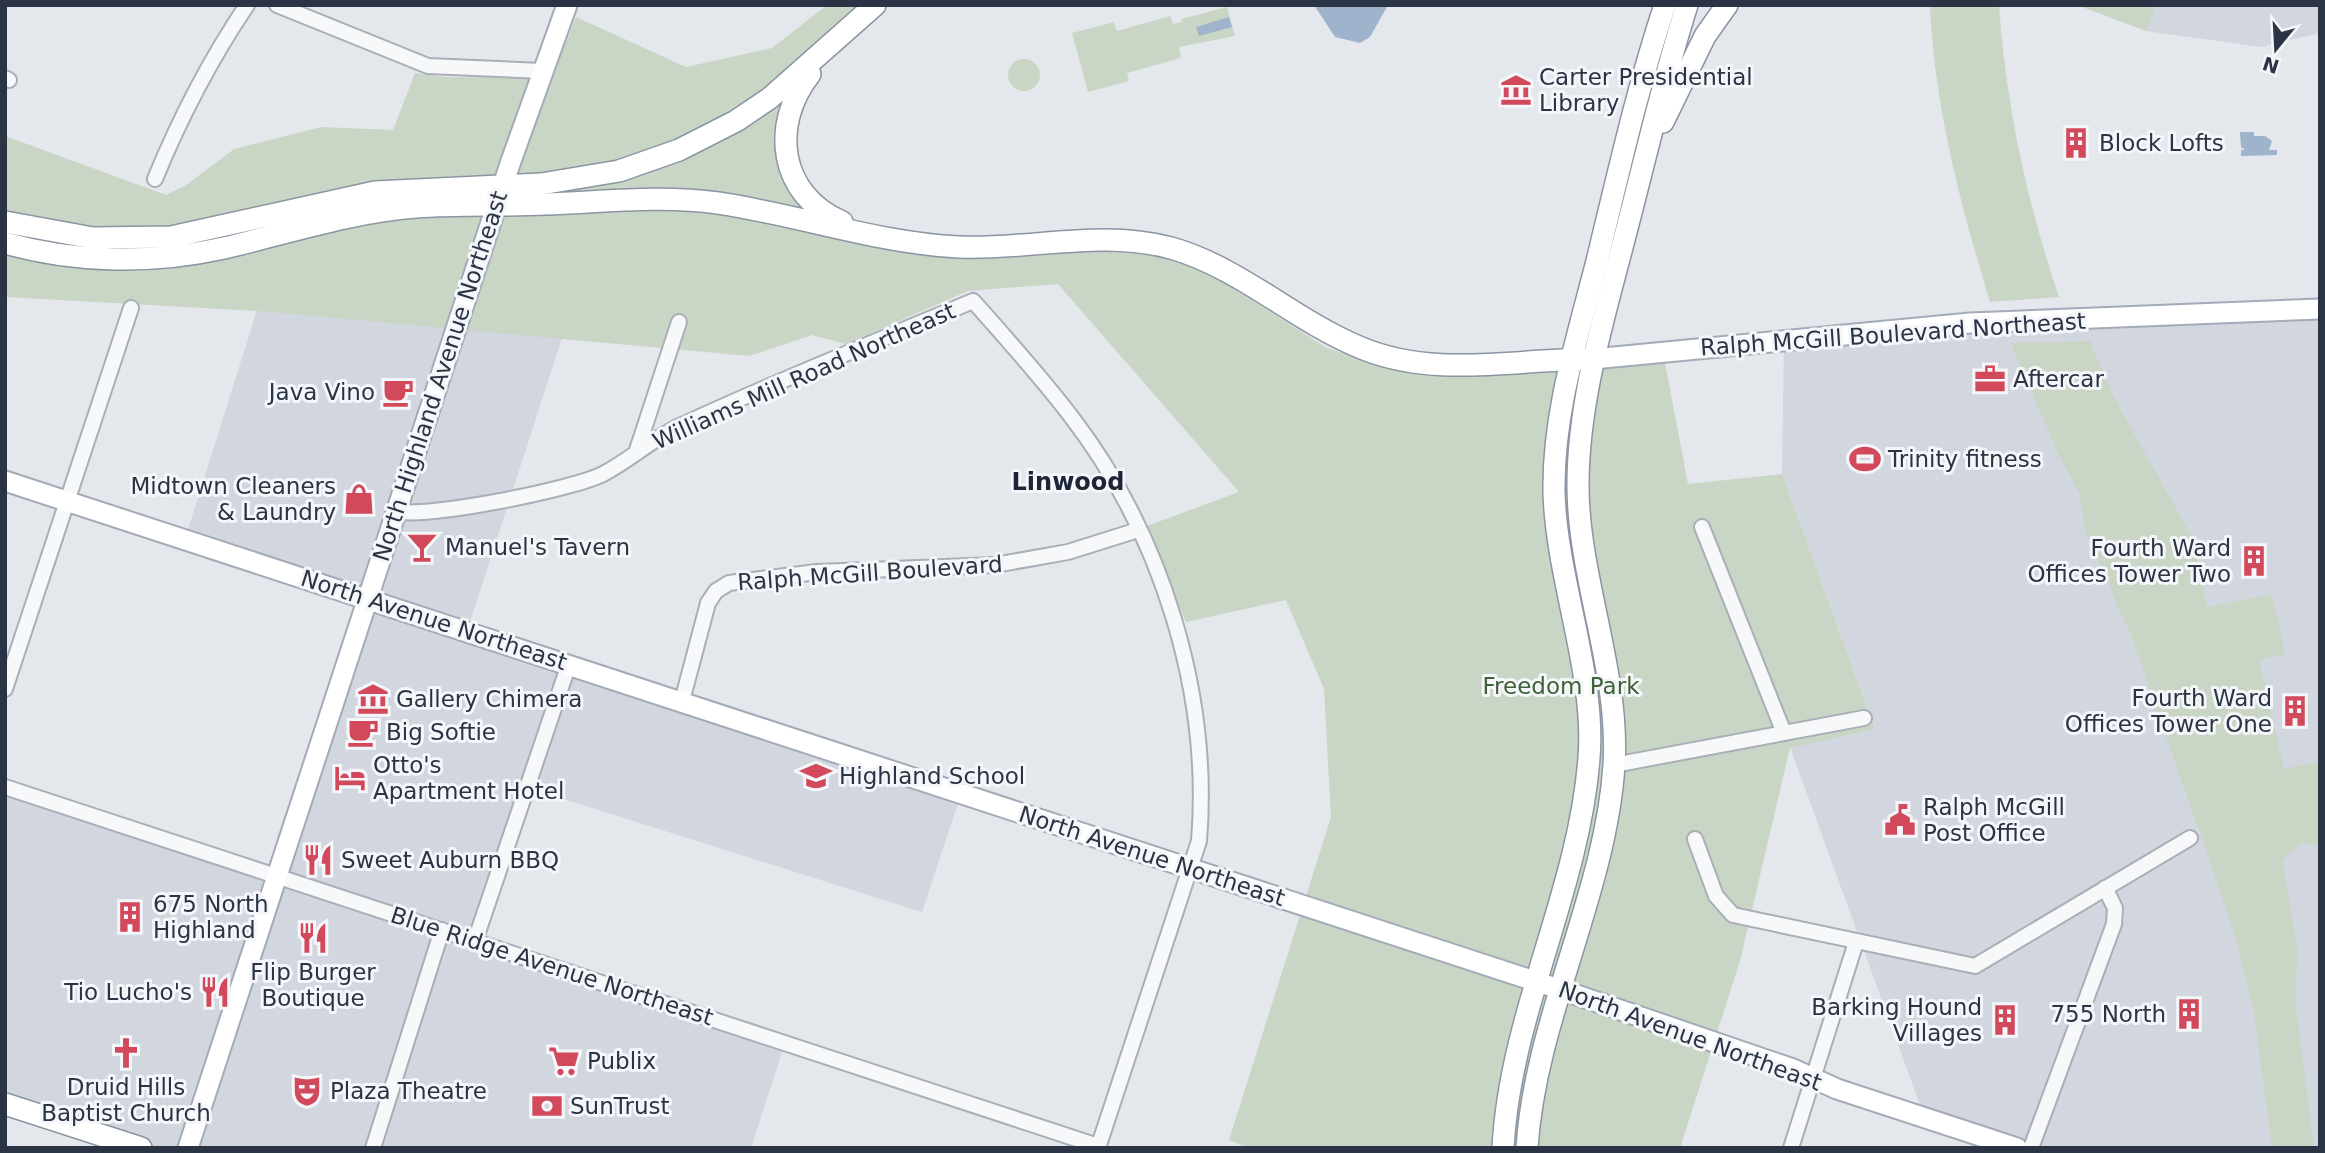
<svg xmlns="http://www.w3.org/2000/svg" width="2325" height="1153" viewBox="0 0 2325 1153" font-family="'DejaVu Sans',sans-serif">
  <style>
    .built { fill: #d2d6de }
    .green { fill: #c9d6c5 }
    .water { fill: #9fb4cc }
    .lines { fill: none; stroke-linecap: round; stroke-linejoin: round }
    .minor-casing { stroke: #a9aeb7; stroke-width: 18 }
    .major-casing { stroke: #a3abb8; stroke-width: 23 }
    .highway-casing { stroke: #8b94a3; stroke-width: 24 }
    .minor { stroke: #f7f8fa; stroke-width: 14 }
    .major { stroke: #fff; stroke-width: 19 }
    .highway { stroke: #fff; stroke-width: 21 }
    .labels { text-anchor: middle; stroke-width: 6; stroke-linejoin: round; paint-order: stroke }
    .poi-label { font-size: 23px; fill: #2b3445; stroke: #f4f6f9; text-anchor: start }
    .street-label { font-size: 23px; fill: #2b3445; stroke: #f4f6f9 }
    .park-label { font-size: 23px; fill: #3f6138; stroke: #f4f6f9 }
    .neighbourhood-label { font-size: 24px; font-weight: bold; fill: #1d2536; stroke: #f4f6f9 }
  </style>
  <rect width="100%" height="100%" fill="#e4e7ec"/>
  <!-- built -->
  <g class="built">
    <path d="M 2156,5 L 2320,5 L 2320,33 L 2261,47 L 2146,31 Z"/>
    <path d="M 2320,306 L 2320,1148 L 2039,1148 L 1924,1116 L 1790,747 L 1875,728 L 1782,474 L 1784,341 Z"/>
    <path d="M 257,310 L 562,338 L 468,628 L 961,794 L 922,912 L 529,788 L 479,940 L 785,1043 L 751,1148 L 149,1148 L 5,1104 L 5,792 L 271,881 L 360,597 L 185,539 Z"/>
  </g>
  <!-- green -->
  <g class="green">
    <path d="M 827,5 L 870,5 L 841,30 L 778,129 L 831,233 L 959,259 L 1040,256 L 1058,251 L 1150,250 L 1214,276 L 1327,348 L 1387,367 L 1461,376 L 1661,342 L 1688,484 L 1782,474 L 1875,729 L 1790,748 L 1740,961 L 1680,1148 L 1249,1148 L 1229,1140 L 1331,817 L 1324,689 L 1286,600 L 1186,622 L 1144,527 L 1239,492 L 1058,284 L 968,291 L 846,344 L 812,335 L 749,356 L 258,311 L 5,297 L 5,136 L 166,195 L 185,186 L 234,149 L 321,127 L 393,130 L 415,73 L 444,77 L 552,78 L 576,17 L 686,67 L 772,48 Z"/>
    <path d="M 1930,5 L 1999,5 C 2006,106 2027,202 2059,297 L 1990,302 C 1961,207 1934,105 1930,5 Z"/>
    <path d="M 2077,5 L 2156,5 L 2146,31 Z"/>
    <path d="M 1227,7 L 1235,36 L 1179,47 L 1181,58 L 1127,73 L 1129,81 L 1088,92 L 1072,33 L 1114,22 L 1117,31 L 1170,16 L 1173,24 L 1182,22 L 1181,19 Z"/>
    <circle cx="1024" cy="75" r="16"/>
    <path d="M 2090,341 L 2113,396 L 2192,537 L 2207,607 L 2272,594 L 2285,654 L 2259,660 L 2284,769 L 2320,761 L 2320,847 L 2301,843 L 2282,860 L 2297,946 L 2296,1008 L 2314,1148 L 2272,1148 L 2254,1013 L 2234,932 L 2132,638 L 2085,531 L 2080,495 L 2058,453 L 2011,343 Z"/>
  </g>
  <!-- water -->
  <g class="water">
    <path d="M 1314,5 L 1388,5 L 1370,37 L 1360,43 L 1335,37 Z"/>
    <path d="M 1229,17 L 1232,27 L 1199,36 L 1196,27 Z"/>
    <path d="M 2240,132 L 2254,132 L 2254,136 L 2265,136 L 2272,141 L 2269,150 L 2277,150 L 2277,155 L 2241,156 L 2241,150 L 2245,150 L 2241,147 Z"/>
  </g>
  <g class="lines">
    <defs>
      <g id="minor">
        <path d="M 277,5 L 428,66 L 542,71"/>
        <path d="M 5,78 L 9,80"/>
        <path d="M 155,179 C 180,118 210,60 247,5"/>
        <path d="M 636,453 L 679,322"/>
        <path d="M 396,511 C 425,519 574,489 603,474 C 630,460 652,439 680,426 C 776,381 875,342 973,301 C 1007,339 1042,378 1073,419 C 1162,536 1211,694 1199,841 L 1098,1148"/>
        <path d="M 1702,527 L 1784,733"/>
        <path d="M 5,689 L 131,308"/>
        <path d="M 682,701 L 708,603 L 716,591 L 729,583 L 817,572 L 995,565 L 1068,552 L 1138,530"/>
        <path d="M 1614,765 L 1864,718"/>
        <path d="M 5,787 L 1098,1146"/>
        <path d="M 1695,839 L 1716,896 L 1733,915 L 1975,966 L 2190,838"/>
        <path d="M 475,941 L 569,664"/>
        <path d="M 373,1148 L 442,930"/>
        <path d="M 1791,1148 L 1856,942"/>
        <path d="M 2031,1148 L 2114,924 L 2115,908 L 2105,888"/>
      </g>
      <g id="major">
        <path d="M 1593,359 L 1970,323 L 2320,309"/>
        <path d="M 5,481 L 1562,990 L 1793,1069 L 1837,1089 L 2017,1148"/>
        <path d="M 188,1148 L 511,161 L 567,5"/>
      </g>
      <g id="highway">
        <path d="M 810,74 C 770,125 779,195 842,222"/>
        <path d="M 1663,122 L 1705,36 L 1727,5"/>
        <path d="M 5,222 L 93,238 L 171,237 L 375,192 L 541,184 L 619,171 L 679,150 L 736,121 L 770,98 L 875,5"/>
        <path d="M 5,243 C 76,263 152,264 224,248 C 288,233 350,212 416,207 C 459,204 503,206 546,204 C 603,202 662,195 718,203 C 799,215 877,243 959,247 C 1030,250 1101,229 1171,248 C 1239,267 1294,320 1359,347 C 1433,379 1515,359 1593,359"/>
        <path d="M 5,1104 L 141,1148"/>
        <path d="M 1503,1148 C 1510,1014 1579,891 1589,758 C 1596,673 1556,579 1554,491 C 1553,412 1578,336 1597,261 C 1618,175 1637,89 1665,5"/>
        <path d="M 1527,1148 C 1535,1019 1606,893 1614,765 C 1620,672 1578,578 1578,485 C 1578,400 1605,314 1626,232 C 1646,156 1663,80 1687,5"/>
      </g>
    </defs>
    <!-- minor casing -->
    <use href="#minor" class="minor-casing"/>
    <!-- major casing -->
    <use href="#major" class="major-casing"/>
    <!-- highway casing -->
    <use href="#highway" class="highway-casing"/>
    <!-- minor -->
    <use href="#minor" class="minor"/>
    <!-- major -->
    <use href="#major" class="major"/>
    <!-- highway -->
    <use href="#highway" class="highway"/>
  </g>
  <!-- icons -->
  <defs>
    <symbol id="museum-bare" viewBox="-9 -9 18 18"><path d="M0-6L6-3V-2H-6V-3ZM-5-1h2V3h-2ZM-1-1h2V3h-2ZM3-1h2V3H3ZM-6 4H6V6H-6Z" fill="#d1495b" stroke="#f4f6f9" stroke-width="2.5" paint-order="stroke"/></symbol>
    <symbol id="building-bare" viewBox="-9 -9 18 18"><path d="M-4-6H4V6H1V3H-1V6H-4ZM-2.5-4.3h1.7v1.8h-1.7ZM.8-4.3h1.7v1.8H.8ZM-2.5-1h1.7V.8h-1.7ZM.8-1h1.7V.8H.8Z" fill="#d1495b" stroke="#f4f6f9" stroke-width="2.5" paint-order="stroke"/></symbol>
    <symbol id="office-bare" viewBox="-9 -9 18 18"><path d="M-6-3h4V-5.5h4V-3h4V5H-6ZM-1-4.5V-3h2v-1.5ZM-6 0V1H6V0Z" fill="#d1495b" stroke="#f4f6f9" stroke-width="2.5" paint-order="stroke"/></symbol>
    <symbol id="cafe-bare" viewBox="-9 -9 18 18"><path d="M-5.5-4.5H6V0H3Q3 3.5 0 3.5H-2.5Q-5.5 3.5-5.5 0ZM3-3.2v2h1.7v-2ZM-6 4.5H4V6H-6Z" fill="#d1495b" stroke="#f4f6f9" stroke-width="2.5" paint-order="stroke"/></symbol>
    <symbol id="stadium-bare" viewBox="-9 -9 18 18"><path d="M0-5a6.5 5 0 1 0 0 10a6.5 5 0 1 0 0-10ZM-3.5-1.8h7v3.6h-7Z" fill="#d1495b" stroke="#f4f6f9" stroke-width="2.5" paint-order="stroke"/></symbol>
    <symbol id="shop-bare" viewBox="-9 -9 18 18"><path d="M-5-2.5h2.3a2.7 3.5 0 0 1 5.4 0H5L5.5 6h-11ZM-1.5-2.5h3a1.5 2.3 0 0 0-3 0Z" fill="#d1495b" stroke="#f4f6f9" stroke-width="2.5" paint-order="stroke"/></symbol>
    <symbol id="bar-bare" viewBox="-9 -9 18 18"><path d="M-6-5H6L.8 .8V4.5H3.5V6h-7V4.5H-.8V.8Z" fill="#d1495b" stroke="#f4f6f9" stroke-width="2.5" paint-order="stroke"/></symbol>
    <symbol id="school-bare" viewBox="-9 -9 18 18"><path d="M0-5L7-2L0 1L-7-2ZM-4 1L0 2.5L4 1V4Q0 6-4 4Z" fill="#d1495b" stroke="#f4f6f9" stroke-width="2.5" paint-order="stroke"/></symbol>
    <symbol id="hotel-bare" viewBox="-9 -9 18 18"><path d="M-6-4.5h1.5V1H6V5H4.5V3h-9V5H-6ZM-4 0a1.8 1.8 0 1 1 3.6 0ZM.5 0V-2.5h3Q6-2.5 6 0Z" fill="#d1495b" stroke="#f4f6f9" stroke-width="2.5" paint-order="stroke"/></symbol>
    <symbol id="civic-bare" viewBox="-9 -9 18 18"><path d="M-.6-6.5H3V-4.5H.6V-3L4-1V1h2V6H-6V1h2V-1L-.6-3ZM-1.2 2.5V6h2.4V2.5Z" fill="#d1495b" stroke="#f4f6f9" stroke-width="2.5" paint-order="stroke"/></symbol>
    <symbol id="restaurant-bare" viewBox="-9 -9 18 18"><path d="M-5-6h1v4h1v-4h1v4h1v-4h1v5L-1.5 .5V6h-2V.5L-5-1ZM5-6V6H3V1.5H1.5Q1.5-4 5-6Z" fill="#d1495b" stroke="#f4f6f9" stroke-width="2.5" paint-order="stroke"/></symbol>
    <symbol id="church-bare" viewBox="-9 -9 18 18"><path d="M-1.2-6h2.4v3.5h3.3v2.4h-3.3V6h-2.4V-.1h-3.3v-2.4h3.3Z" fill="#d1495b" stroke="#f4f6f9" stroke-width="2.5" paint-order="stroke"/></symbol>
    <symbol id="supermarket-bare" viewBox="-9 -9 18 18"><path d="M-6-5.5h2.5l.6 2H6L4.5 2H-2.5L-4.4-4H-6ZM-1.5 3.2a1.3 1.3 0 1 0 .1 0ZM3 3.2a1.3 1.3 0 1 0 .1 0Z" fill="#d1495b" stroke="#f4f6f9" stroke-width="2.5" paint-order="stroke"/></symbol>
    <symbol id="theatre-bare" viewBox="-9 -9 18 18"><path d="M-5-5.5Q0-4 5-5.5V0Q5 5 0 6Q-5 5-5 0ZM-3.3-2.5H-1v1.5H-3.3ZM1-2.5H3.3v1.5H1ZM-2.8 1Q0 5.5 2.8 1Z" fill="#d1495b" stroke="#f4f6f9" stroke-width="2.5" paint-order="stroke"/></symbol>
    <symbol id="bank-bare" viewBox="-9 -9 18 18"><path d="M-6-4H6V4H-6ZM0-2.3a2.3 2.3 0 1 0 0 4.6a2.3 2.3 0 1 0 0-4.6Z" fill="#d1495b" stroke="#f4f6f9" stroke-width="2.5" paint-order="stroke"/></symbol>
  </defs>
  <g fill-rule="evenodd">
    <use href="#museum-bare" x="1494" y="68" width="44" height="44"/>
    <use href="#building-bare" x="2054" y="121" width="44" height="44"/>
    <use href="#office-bare" x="1968" y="357" width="44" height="44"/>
    <use href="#cafe-bare" x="376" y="370" width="44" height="44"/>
    <use href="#stadium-bare" x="1843" y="437" width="44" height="44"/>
    <use href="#shop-bare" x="337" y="477" width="44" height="44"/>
    <use href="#bar-bare" x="400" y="525" width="44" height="44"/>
    <use href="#building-bare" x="2232" y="539" width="44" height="44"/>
    <use href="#museum-bare" x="351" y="677" width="44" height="44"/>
    <use href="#building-bare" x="2273" y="689" width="44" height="44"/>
    <use href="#cafe-bare" x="341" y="710" width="44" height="44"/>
    <use href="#school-bare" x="794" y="754" width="44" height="44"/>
    <use href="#hotel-bare" x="328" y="756" width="44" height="44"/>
    <use href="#civic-bare" x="1878" y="798" width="44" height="44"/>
    <use href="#restaurant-bare" x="296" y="838" width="44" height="44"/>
    <use href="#building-bare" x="108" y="895" width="44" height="44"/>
    <use href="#restaurant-bare" x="291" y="916" width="44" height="44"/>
    <use href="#restaurant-bare" x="193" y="970" width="44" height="44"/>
    <use href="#building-bare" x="2167" y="992" width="44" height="44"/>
    <use href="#building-bare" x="1983" y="998" width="44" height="44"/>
    <use href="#church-bare" x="104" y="1031" width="44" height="44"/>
    <use href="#supermarket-bare" x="542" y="1039" width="44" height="44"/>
    <use href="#theatre-bare" x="285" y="1069" width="44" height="44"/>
    <use href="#bank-bare" x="525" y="1084" width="44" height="44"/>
  </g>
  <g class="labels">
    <!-- poi labels -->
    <g class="poi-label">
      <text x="1539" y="85">Carter Presidential<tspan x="1539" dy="26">Library</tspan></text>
      <text x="2099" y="151">Block Lofts</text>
      <text x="2013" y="387">Aftercar</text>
      <text x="375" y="400" text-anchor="end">Java Vino</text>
      <text x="1888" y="467">Trinity fitness</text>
      <text x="336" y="494" text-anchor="end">Midtown Cleaners<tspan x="336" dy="26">&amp; Laundry</tspan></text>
      <text x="445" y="555">Manuel's Tavern</text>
      <text x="2231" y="556" text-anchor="end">Fourth Ward<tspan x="2231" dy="26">Offices Tower Two</tspan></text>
      <text x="2272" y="706" text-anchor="end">Fourth Ward<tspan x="2272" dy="26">Offices Tower One</tspan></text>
      <text x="396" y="707">Gallery Chimera</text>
      <text x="386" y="740">Big Softie</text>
      <text x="373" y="773">Otto's<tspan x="373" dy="26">Apartment Hotel</tspan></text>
      <text x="839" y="784">Highland School</text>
      <text x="1923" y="815">Ralph McGill<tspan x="1923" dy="26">Post Office</tspan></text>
      <text x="341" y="868">Sweet Auburn BBQ</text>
      <text x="153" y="912">675 North<tspan x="153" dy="26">Highland</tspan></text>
      <text x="313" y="980" text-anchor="middle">Flip Burger<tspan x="313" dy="26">Boutique</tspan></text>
      <text x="192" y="1000" text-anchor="end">Tio Lucho's</text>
      <text x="1982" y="1015" text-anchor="end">Barking Hound<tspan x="1982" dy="26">Villages</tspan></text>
      <text x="2166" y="1022" text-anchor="end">755 North</text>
      <text x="587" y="1069">Publix</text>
      <text x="126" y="1095" text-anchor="middle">Druid Hills<tspan x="126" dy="26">Baptist Church</tspan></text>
      <text x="330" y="1099">Plaza Theatre</text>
      <text x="570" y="1114">SunTrust</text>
    </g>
    <!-- street labels -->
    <g class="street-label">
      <text transform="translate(1893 334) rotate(-4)" y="8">Ralph McGill Boulevard Northeast</text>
      <text transform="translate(440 376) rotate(-72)" y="8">North Highland Avenue Northeast</text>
      <text transform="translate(804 376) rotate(-24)" y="8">Williams Mill Road Northeast</text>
      <text transform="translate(870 573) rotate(-4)" y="8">Ralph McGill Boulevard</text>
      <text transform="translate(434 620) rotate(18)" y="8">North Avenue Northeast</text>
      <text transform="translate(1152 856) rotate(18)" y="8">North Avenue Northeast</text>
      <text transform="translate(552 966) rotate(18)" y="8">Blue Ridge Avenue Northeast</text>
      <text transform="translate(1690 1036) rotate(20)" y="8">North Avenue Northeast</text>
    </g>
    <!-- park labels -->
    <g class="park-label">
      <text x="1561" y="694">Freedom Park</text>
    </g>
    <!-- neighbourhood labels -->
    <g class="neighbourhood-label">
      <text x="1068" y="490">Linwood</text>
    </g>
  </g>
  <!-- border -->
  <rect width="2325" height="1153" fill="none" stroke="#2b3445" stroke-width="14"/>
  <!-- north arrow -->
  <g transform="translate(2276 49) rotate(198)" stroke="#f4f6f9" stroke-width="5" paint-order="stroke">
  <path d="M0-5L12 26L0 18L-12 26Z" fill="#2b3445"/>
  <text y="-10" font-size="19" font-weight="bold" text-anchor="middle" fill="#2b3445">N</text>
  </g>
</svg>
